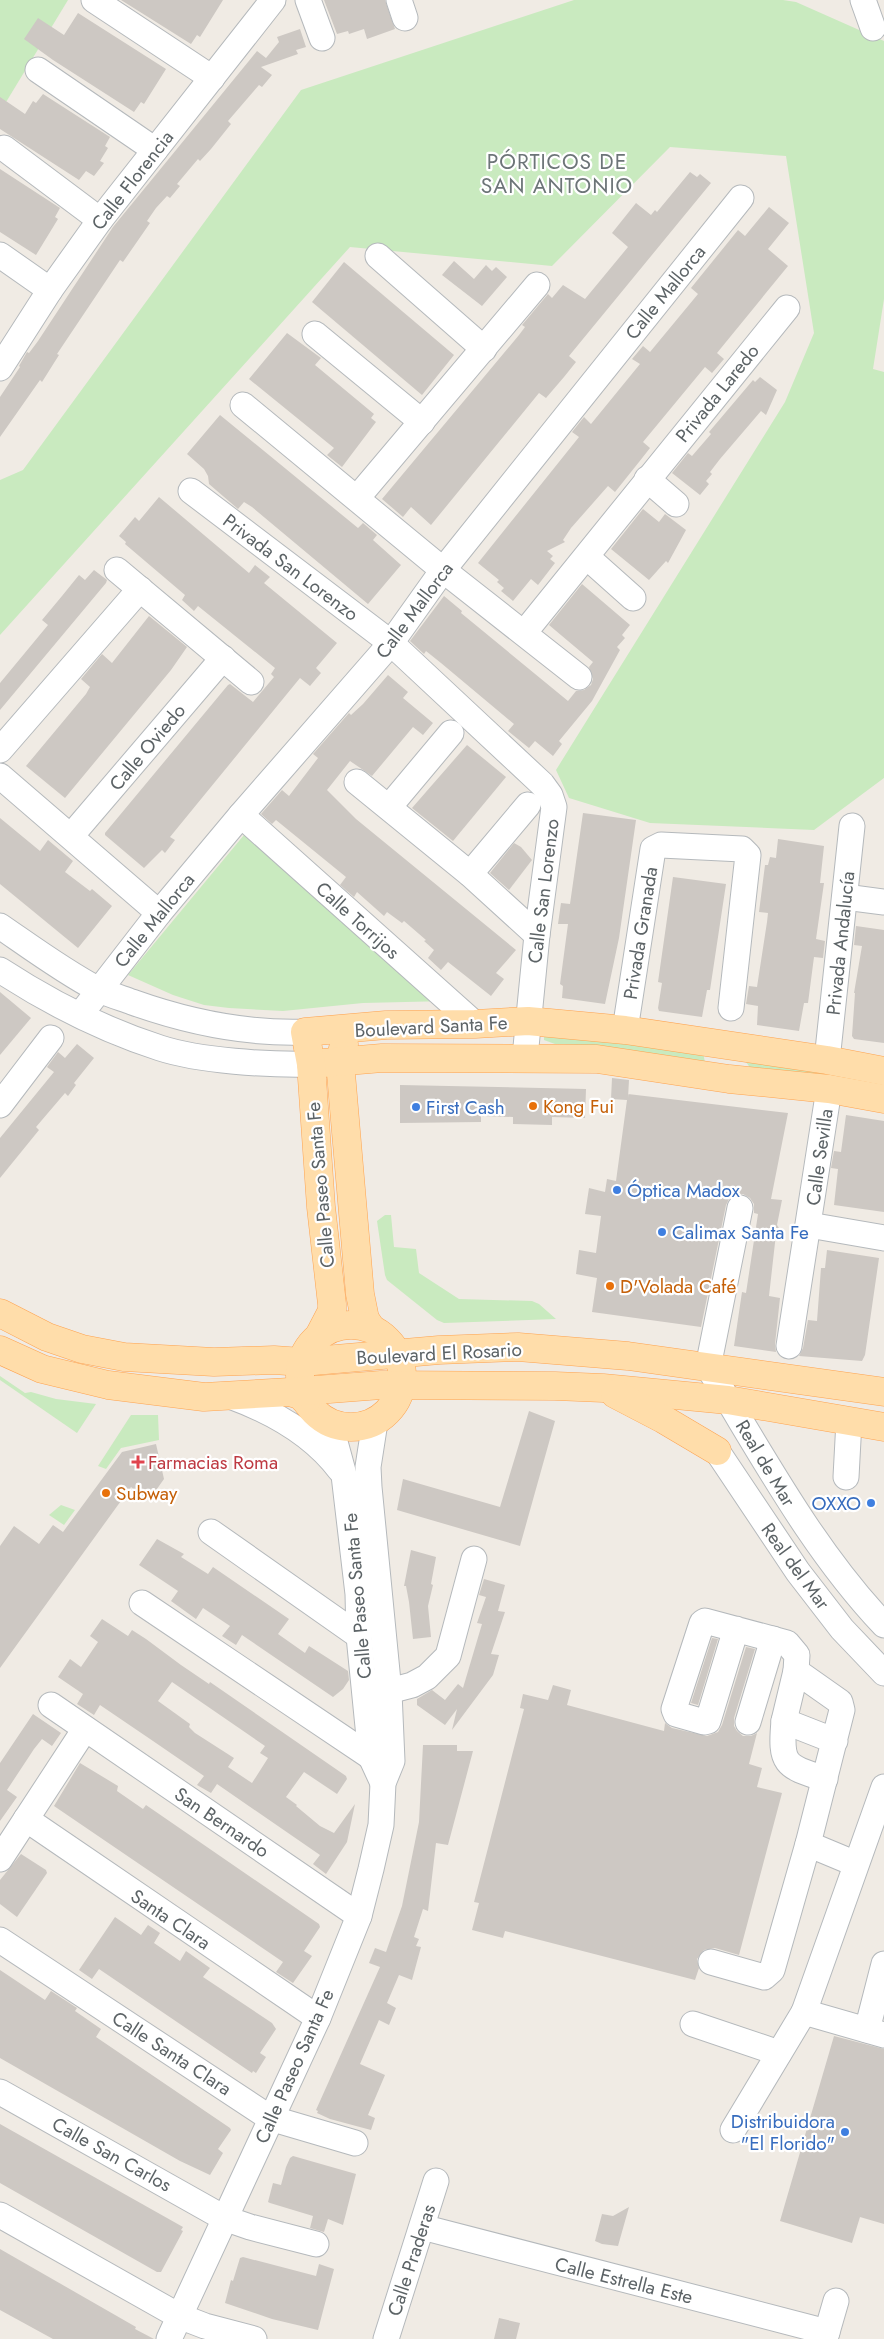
<svg xmlns="http://www.w3.org/2000/svg" width="884" height="2339" viewBox="0 0 884 2339" font-family="Jost,sans-serif">
  <style>
    .green { fill: #c9eabf }
    .building { fill: #cdc8c3; fill-rule: evenodd }
    .lines { fill: none; stroke-linecap: round; stroke-linejoin: round }
    .minor-casing { stroke: #b5b9bc; stroke-width: 27 }
    .major-casing { stroke: #fea350; stroke-width: 29 }
    .minor { stroke: #fff; stroke-width: 25 }
    .major { stroke: #fda; stroke-width: 28 }
    .food-dot { fill: #e8710a; stroke: #fff; stroke-width: 2 }
    .shop-dot { fill: #3f7fe0; stroke: #fff; stroke-width: 2 }
    .health-dot { fill: #e0444e; stroke: #fff; stroke-width: 2 }
    .labels { text-anchor: middle; stroke-width: 4.5; stroke-linejoin: round; paint-order: stroke }
    .street-label { font-size: 19px; fill: #5c6366; stroke: #fff }
    .food-label { font-size: 19px; fill: #c56008; stroke: #fff; text-anchor: start }
    .shop-label { font-size: 19px; fill: #366cbe; stroke: #fff; text-anchor: start }
    .health-label { font-size: 19px; fill: #be3a42; stroke: #fff; text-anchor: start }
    .quarter-label { font-size: 21px; letter-spacing: 1px; fill: #6d7578; stroke: #fff }
  </style>
  <rect width="100%" height="100%" fill="#f0ebe4"/>
  <!-- green -->
  <g class="green">
    <path d="M 0,0 L 68,0 L 0,112 Z"/>
    <path d="M 574,0 L 783,0 L 796,2 L 884,41 L 884,299 L 873,369 L 884,372 L 884,778 L 814,830 L 650,823 L 569,798 L 556,770 L 785,402 L 814,333 L 786,156 L 670,147 L 552,266 L 350,247 L 0,635 L 0,480 L 23,470 L 301,90 Z"/>
    <path d="M 250,834 L 448,1001 L 363,1003 L 283,1011 L 229,1008 L 204,1005 L 173,995 L 128,975 L 244,835 Z"/>
    <path d="M 544,1033 L 703,1053 L 705,1062 L 597,1046 L 555,1044 L 544,1040 Z"/>
    <path d="M 748,1059 L 884,1078 L 884,1090 L 751,1069 L 746,1062 Z"/>
    <path d="M 385,1215 L 391,1215 L 394,1247 L 416,1249 L 419,1273 L 459,1299 L 532,1301 L 539,1304 L 556,1319 L 444,1323 L 437,1320 L 387,1280 L 385,1275 L 377,1221 Z"/>
    <path d="M 0,1376 L 25,1393 L 31,1392 L 56,1399 L 96,1404 L 77,1433 L 0,1380 Z"/>
    <path d="M 131,1415 L 158,1415 L 159,1440 L 121,1448 L 106,1469 L 98,1466 Z"/>
    <path d="M 61,1505 L 75,1510 L 64,1525 L 49,1515 Z"/>
  </g>
  <!-- building -->
  <g class="building">
    <path d="M 121,0 L 223,0 L 200,37 L 197,35 L 191,44 Z"/>
    <path d="M 324,0 L 385,0 L 395,29 L 367,39 L 364,29 L 349,34 L 348,31 L 337,34 Z"/>
    <path d="M 78,13 L 166,69 L 144,104 L 141,102 L 134,112 L 53,60 L 24,39 L 38,18 L 64,35 Z"/>
    <path d="M 300,29 L 306,47 L 296,50 L 298,54 L 261,67 L 272,75 L 262,87 L 259,85 L 228,121 L 231,124 L 211,149 L 200,161 L 198,159 L 177,184 L 180,186 L 170,198 L 167,196 L 156,208 L 147,221 L 150,223 L 123,262 L 120,260 L 57,354 L 59,355 L 42,382 L 40,380 L 0,437 L 0,397 L 20,367 L 19,366 L 27,352 L 29,353 L 38,341 L 113,227 L 257,51 L 266,58 L 279,42 L 277,37 Z"/>
    <path d="M 43,94 L 110,137 L 105,146 L 108,148 L 100,161 L 104,163 L 94,176 L 86,171 L 79,180 L 0,129 L 0,97 L 25,114 L 33,101 L 36,103 Z"/>
    <path d="M 0,169 L 60,208 L 55,217 L 58,219 L 36,255 L 0,232 Z"/>
    <path d="M 690,172 L 697,177 L 700,174 L 711,183 L 569,356 L 576,362 L 564,377 L 546,398 L 539,393 L 431,525 L 411,507 L 403,517 L 382,499 L 519,335 L 525,327 L 522,325 L 548,294 L 552,298 L 563,285 L 585,299 L 628,247 L 612,233 L 636,203 L 651,215 L 655,210 L 657,212 Z"/>
    <path d="M 769,207 L 789,223 L 768,249 L 788,266 L 717,353 L 724,359 L 712,373 L 705,367 L 643,442 L 650,448 L 639,462 L 615,492 L 608,486 L 571,528 L 563,540 L 565,542 L 547,551 L 553,556 L 550,559 L 555,563 L 538,585 L 531,579 L 513,601 L 501,591 L 504,588 L 497,582 L 499,580 L 478,563 L 579,437 L 572,432 L 584,417 L 591,424 L 640,364 L 632,359 L 643,346 L 650,352 L 698,294 L 691,288 L 738,230 L 745,236 Z"/>
    <path d="M 454,261 L 474,279 L 486,265 L 492,271 L 496,267 L 507,277 L 482,306 L 442,275 Z"/>
    <path d="M 344,262 L 454,355 L 422,395 L 312,302 Z"/>
    <path d="M 287,333 L 321,358 L 315,365 L 374,414 L 371,418 L 376,422 L 342,467 L 327,455 L 334,448 L 249,379 Z"/>
    <path d="M 760,377 L 777,390 L 766,415 L 761,411 L 720,459 L 710,472 L 712,474 L 706,481 L 709,484 L 700,495 L 672,473 L 688,453 L 692,456 L 711,434 L 709,432 L 753,380 L 755,382 Z"/>
    <path d="M 220,415 L 358,528 L 363,523 L 377,535 L 373,540 L 401,565 L 368,604 L 252,507 L 244,502 L 238,509 L 209,484 L 208,476 L 204,469 L 187,454 Z"/>
    <path d="M 159,497 L 249,573 L 255,565 L 270,577 L 264,583 L 337,643 L 316,668 L 321,673 L 310,686 L 300,678 L 170,837 L 175,840 L 165,853 L 162,850 L 144,868 L 105,835 L 105,833 L 228,685 L 230,684 L 253,702 L 274,677 L 271,674 L 275,668 L 198,606 L 194,611 L 182,600 L 185,595 L 125,544 L 126,542 L 119,536 L 135,517 L 139,521 Z"/>
    <path d="M 643,509 L 659,522 L 665,514 L 686,530 L 668,563 L 666,561 L 649,580 L 611,549 Z"/>
    <path d="M 94,570 L 107,580 L 106,583 L 0,710 L 0,683 L 48,625 L 42,620 L 62,596 L 79,575 L 85,580 Z"/>
    <path d="M 582,584 L 630,625 L 622,635 L 625,638 L 617,647 L 620,650 L 592,701 L 559,741 L 562,744 L 553,756 L 535,741 L 529,748 L 508,731 L 514,724 L 441,663 L 426,651 L 424,654 L 410,641 L 444,596 L 462,611 L 461,613 L 568,701 L 576,691 L 584,690 L 591,685 L 593,679 L 589,667 L 593,662 L 549,625 Z"/>
    <path d="M 149,616 L 187,647 L 171,670 L 65,798 L 26,766 L 86,694 L 90,687 L 81,679 L 102,654 L 112,663 Z"/>
    <path d="M 388,675 L 408,692 L 403,698 L 433,723 L 423,735 L 413,727 L 372,776 L 350,761 L 327,790 L 356,819 L 516,950 L 496,973 L 504,979 L 491,996 L 448,962 L 441,970 L 428,958 L 434,950 L 424,941 L 426,940 L 404,921 L 402,923 L 387,912 L 384,916 L 357,892 L 354,897 L 340,885 L 346,877 L 276,820 L 272,824 L 261,814 L 282,790 L 289,796 L 318,758 L 313,754 L 349,713 L 351,715 L 363,704 Z"/>
    <path d="M 467,745 L 506,777 L 453,841 L 412,808 Z"/>
    <path d="M 583,813 L 636,820 L 619,938 L 605,1004 L 562,998 L 563,986 L 560,984 L 568,924 L 558,924 L 561,903 L 570,904 Z"/>
    <path d="M 0,818 L 40,851 L 48,840 L 73,861 L 65,872 L 90,891 L 92,889 L 112,906 L 78,948 L 0,884 Z"/>
    <path d="M 778,839 L 824,846 L 820,883 L 824,883 L 816,939 L 825,941 L 823,958 L 814,957 L 808,1003 L 804,1003 L 799,1031 L 757,1025 L 758,1006 L 746,1004 L 749,986 L 757,987 L 767,922 L 768,913 L 759,912 L 765,865 L 768,865 L 770,857 L 776,858 Z"/>
    <path d="M 514,843 L 521,847 L 532,860 L 509,890 L 490,873 Z"/>
    <path d="M 673,877 L 726,884 L 710,990 L 707,990 L 702,1017 L 659,1011 L 658,1008 L 662,983 L 658,982 Z"/>
    <path d="M 856,926 L 884,930 L 884,1043 L 854,1039 L 852,1036 L 855,993 L 854,993 L 862,946 L 854,945 Z"/>
    <path d="M 0,992 L 31,1018 L 0,1055 Z"/>
    <path d="M 77,1044 L 94,1058 L 74,1083 L 76,1085 L 68,1096 L 65,1093 L 36,1127 L 39,1130 L 0,1178 L 0,1138 L 54,1072 L 47,1067 L 58,1052 L 65,1058 Z"/>
    <path d="M 612,1078 L 629,1080 L 628,1098 L 628,1094 L 788,1113 L 771,1199 L 782,1200 L 777,1225 L 782,1233 L 776,1234 L 769,1296 L 780,1298 L 775,1344 L 776,1352 L 734,1346 L 742,1292 L 746,1293 L 758,1214 L 754,1213 L 754,1204 L 750,1198 L 743,1194 L 735,1195 L 729,1199 L 726,1205 L 701,1327 L 592,1312 L 597,1278 L 576,1274 L 579,1250 L 596,1253 L 601,1216 L 585,1214 L 589,1188 L 605,1192 L 607,1179 L 616,1181 L 627,1100 L 611,1099 Z"/>
    <path d="M 400,1085 L 586,1089 L 585,1118 L 552,1117 L 552,1125 L 513,1124 L 513,1117 L 481,1116 L 481,1122 L 400,1123 Z"/>
    <path d="M 846,1115 L 884,1121 L 884,1212 L 834,1205 L 838,1169 L 831,1168 L 834,1151 L 841,1152 Z"/>
    <path d="M 827,1250 L 879,1258 L 865,1355 L 862,1361 L 799,1356 L 803,1348 L 808,1320 L 817,1321 L 821,1268 L 825,1268 Z"/>
    <path d="M 529,1411 L 555,1421 L 520,1546 L 397,1510 L 403,1479 L 500,1507 Z"/>
    <path d="M 156,1444 L 164,1479 L 149,1500 L 131,1487 L 0,1668 L 0,1546 L 14,1526 L 39,1544 L 53,1525 L 63,1532 L 122,1452 Z"/>
    <path d="M 157,1539 L 184,1554 L 181,1557 L 208,1574 L 213,1567 L 289,1619 L 278,1634 L 305,1653 L 309,1646 L 348,1671 L 349,1680 L 343,1689 L 333,1697 L 242,1635 L 236,1645 L 222,1636 L 230,1626 L 203,1608 L 196,1619 L 171,1601 L 178,1591 L 139,1565 Z"/>
    <path d="M 411,1550 L 436,1557 L 431,1584 L 433,1585 L 428,1606 L 431,1637 L 413,1639 L 409,1602 L 406,1586 L 404,1586 Z"/>
    <path d="M 484,1579 L 505,1585 L 498,1611 L 505,1612 L 491,1654 L 499,1655 L 493,1675 L 452,1730 L 457,1709 L 445,1725 L 417,1705 L 417,1699 L 432,1690 L 445,1700 L 458,1684 L 463,1688 L 482,1624 L 477,1623 L 486,1597 L 479,1595 Z"/>
    <path d="M 102,1619 L 128,1636 L 132,1630 L 146,1639 L 181,1665 L 209,1684 L 210,1682 L 346,1776 L 347,1779 L 337,1794 L 304,1772 L 286,1797 L 297,1805 L 296,1806 L 320,1826 L 334,1833 L 355,1804 L 347,1842 L 326,1874 L 313,1864 L 320,1855 L 217,1784 L 211,1793 L 197,1785 L 204,1776 L 153,1741 L 100,1705 L 94,1715 L 77,1704 L 83,1694 L 58,1677 L 70,1659 L 81,1667 L 98,1642 L 90,1636 ZM 172,1682 L 265,1746 L 260,1753 L 268,1758 L 252,1783 L 228,1767 L 234,1758 L 195,1733 L 189,1727 L 190,1724 L 158,1701 Z"/>
    <path d="M 712,1638 L 718,1639 L 698,1705 L 691,1703 Z"/>
    <path d="M 746,1647 L 755,1649 L 734,1718 L 734,1726 L 737,1731 L 743,1736 L 751,1736 L 757,1733 L 749,1764 L 762,1768 L 757,1787 L 782,1793 L 739,1955 L 715,1948 L 704,1950 L 697,1959 L 699,1968 L 695,1980 L 505,1931 L 503,1938 L 472,1930 L 479,1903 L 474,1902 L 524,1709 L 520,1708 L 523,1694 L 548,1700 L 553,1685 L 571,1690 L 567,1705 L 664,1731 L 665,1723 L 672,1728 L 707,1736 L 718,1732 L 722,1725 Z"/>
    <path d="M 33,1714 L 61,1733 L 52,1746 L 42,1739 L 34,1749 L 7,1790 L 17,1797 L 0,1821 L 0,1763 Z"/>
    <path d="M 423,1745 L 457,1745 L 457,1751 L 473,1751 L 448,1845 L 436,1843 L 428,1911 L 423,1909 L 414,1937 L 419,1939 L 416,1946 L 421,1947 L 412,1980 L 399,1975 L 387,2003 L 396,2008 L 389,2025 L 379,2020 L 360,2064 L 385,2075 L 368,2115 L 375,2118 L 371,2130 L 330,2119 L 317,2113 L 318,2111 L 316,2110 L 380,1967 L 369,1963 L 375,1948 L 386,1952 L 402,1906 L 419,1822 Z"/>
    <path d="M 80,1763 L 118,1786 L 117,1791 L 143,1809 L 146,1805 L 319,1924 L 320,1927 L 304,1951 L 312,1956 L 293,1983 L 276,1972 L 283,1962 L 54,1806 Z"/>
    <path d="M 21,1854 L 46,1870 L 47,1873 L 17,1917 L 0,1904 L 0,1880 Z"/>
    <path d="M 115,1917 L 141,1935 L 148,1925 L 160,1933 L 154,1943 L 180,1961 L 186,1951 L 210,1968 L 203,1977 L 272,2023 L 276,2029 L 260,2053 L 266,2057 L 256,2073 L 253,2071 L 252,2073 L 99,1969 L 92,1979 L 79,1970 Z"/>
    <path d="M 0,1970 L 45,2000 L 51,1991 L 77,2008 L 75,2011 L 101,2029 L 96,2037 L 230,2128 L 231,2130 L 218,2149 L 223,2153 L 210,2175 L 180,2161 L 0,2058 Z"/>
    <path d="M 834,2036 L 884,2049 L 884,2224 L 860,2217 L 852,2243 L 780,2221 Z"/>
    <path d="M 0,2124 L 183,2227 L 181,2230 L 183,2231 L 161,2272 L 157,2272 L 0,2183 Z"/>
    <path d="M 293,2156 L 356,2174 L 343,2225 L 328,2219 L 324,2232 L 310,2228 L 313,2216 L 270,2203 L 268,2202 L 273,2183 L 281,2185 L 286,2167 L 290,2158 Z"/>
    <path d="M 629,2207 L 618,2246 L 602,2244 L 595,2241 L 602,2214 L 613,2216 Z"/>
    <path d="M 0,2249 L 136,2327 L 135,2329 L 154,2339 L 53,2339 L 0,2310 Z"/>
    <path d="M 243,2257 L 316,2276 L 319,2264 L 334,2269 L 318,2330 L 272,2319 L 225,2303 L 231,2280 L 233,2281 L 240,2258 Z"/>
    <path d="M 499,2318 L 520,2323 L 516,2339 L 494,2339 Z"/>
  </g>
  <g class="lines">
    <defs>
      <g id="minor">
        <path d="M 94,0 L 212,78"/>
        <path d="M 308,0 L 322,38"/>
        <path d="M 399,0 L 405,18"/>
        <path d="M 863,0 L 873,28"/>
        <path d="M 38,70 L 155,150"/>
        <path d="M 4,148 L 100,220"/>
        <path d="M 0,255 L 50,290"/>
        <path d="M 378,256 L 484,349"/>
        <path d="M 315,334 L 422,422"/>
        <path d="M 0,368 L 50,290 L 100,220 L 273,0"/>
        <path d="M 243,405 L 443,570 L 579,677"/>
        <path d="M 647,479 L 676,504"/>
        <path d="M 191,491 L 391,643 L 542,784 L 550,795 L 554,807 L 537,935 L 525,1057"/>
        <path d="M 357,498 L 537,285"/>
        <path d="M 587,557 L 633,598"/>
        <path d="M 117,570 L 251,682"/>
        <path d="M 524,633 L 787,308"/>
        <path d="M 0,750 L 140,589"/>
        <path d="M 0,776 L 159,913"/>
        <path d="M 357,782 L 470,874 L 537,935"/>
        <path d="M 389,807 L 451,733"/>
        <path d="M 241,815 L 475,1024"/>
        <path d="M 71,836 L 223,658"/>
        <path d="M 470,874 L 528,805"/>
        <path d="M 845,897 L 884,902"/>
        <path d="M 0,926 C 32,948 63,971 97,989 C 108,994 121,998 132,1002 C 188,1022 245,1034 305,1032"/>
        <path d="M 0,970 C 49,1002 104,1030 160,1048 C 200,1061 268,1065 311,1064"/>
        <path d="M 80,1015 L 159,913 L 241,815 L 391,643 L 443,570 L 741,198"/>
        <path d="M 625,1030 L 653,849 L 661,845 L 742,849 L 748,855 L 731,1008"/>
        <path d="M 827,1060 L 852,826"/>
        <path d="M 0,1105 L 51,1038"/>
        <path d="M 740,1208 L 708,1367 C 763,1456 812,1549 884,1625"/>
        <path d="M 809,1225 L 884,1238"/>
        <path d="M 789,1346 L 829,1089"/>
        <path d="M 230,1396 C 271,1411 313,1434 340,1470"/>
        <path d="M 316,1413 L 335,1442 L 344,1475 L 358,1594 L 359,1636 L 371,1757 L 383,1783"/>
        <path d="M 717,1451 L 798,1572 L 842,1629 L 884,1673"/>
        <path d="M 846,1477 L 849,1421"/>
        <path d="M 211,1532 L 359,1636"/>
        <path d="M 142,1603 L 371,1757 L 382,1759"/>
        <path d="M 736,1629 L 708,1721 L 704,1722 L 676,1714 L 674,1709 L 702,1623 L 705,1621 L 787,1643 L 797,1655 L 796,1671"/>
        <path d="M 374,1695 L 412,1685 L 427,1677 L 448,1656 L 474,1559"/>
        <path d="M 51,1705 L 359,1916"/>
        <path d="M 784,1721 C 780,1765 785,1766 825,1779"/>
        <path d="M 748,1722 L 773,1639"/>
        <path d="M 884,1787 L 804,2012 L 884,2035"/>
        <path d="M 26,1819 L 318,2018"/>
        <path d="M 808,1844 L 842,1710 L 840,1702 L 796,1671 L 784,1721 L 835,1741"/>
        <path d="M 0,1859 L 85,1729"/>
        <path d="M 0,1940 L 270,2118 L 355,2143"/>
        <path d="M 711,1962 L 764,1977 L 772,1970 L 808,1844 L 856,1864"/>
        <path d="M 693,2024 L 779,2053"/>
        <path d="M 867,2030 L 884,1964"/>
        <path d="M 0,2092 L 224,2218 L 250,2227 L 316,2244"/>
        <path d="M 733,2130 L 804,2012"/>
        <path d="M 0,2215 L 179,2316 L 205,2326 L 254,2339"/>
        <path d="M 422,2227 L 827,2332"/>
        <path d="M 169,2339 L 318,2018 L 359,1916 L 371,1869 L 381,1825 L 383,1783 L 392,1761 L 389,1692 L 369,1487 L 368,1467 L 375,1422"/>
        <path d="M 386,2339 L 436,2181"/>
        <path d="M 825,2339 L 836,2301"/>
      </g>
      <g id="major">
        <path d="M 344,1044 L 340,1062 L 360,1294 L 365,1319 L 371,1328"/>
        <path d="M 311,1064 L 382,1058 L 597,1059 L 729,1079 L 829,1089 L 884,1099"/>
        <path d="M 0,1313 L 47,1337 L 82,1349 L 124,1357 L 214,1362 L 274,1360 L 302,1362 L 439,1350 L 518,1347 L 628,1356 L 884,1392"/>
        <circle cx="351" cy="1376" r="51"/>
        <path d="M 319,1336 L 332,1311 L 332,1304 L 321,1207 L 311,1064 L 305,1032 L 386,1025 L 475,1024 L 528,1021 L 625,1030 L 827,1060 L 884,1071"/>
        <path d="M 0,1350 L 42,1369 L 108,1385 L 204,1397 L 290,1392 L 300,1395 L 306,1401"/>
        <path d="M 290,1392 L 381,1385 L 555,1386 L 603,1388 L 728,1400 L 884,1427"/>
        <path d="M 615,1394 L 663,1419 L 717,1451"/>
      </g>
    </defs>
    <!-- minor casing -->
    <use href="#minor" class="minor-casing"/>
    <!-- major casing -->
    <use href="#major" class="major-casing"/>
    <!-- minor -->
    <use href="#minor" class="minor"/>
    <!-- major -->
    <use href="#major" class="major"/>
  </g>
  <!-- markers -->
  <g class="food-dot">
    <circle cx="533" cy="1106" r="5"/>
    <circle cx="610" cy="1286" r="5"/>
    <circle cx="106" cy="1493" r="5"/>
  </g>
  <g class="shop-dot">
    <circle cx="416" cy="1107" r="5"/>
    <circle cx="617" cy="1190" r="5"/>
    <circle cx="662" cy="1232" r="5"/>
    <circle cx="871" cy="1503" r="5"/>
    <circle cx="845" cy="2132" r="5"/>
  </g>
  <path class="health-dot" d="M135.5 1454.5h5v5h5v5h-5v5h-5v-5h-5v-5h5z"/>
  <g class="labels">
    <!-- street labels -->
    <g class="street-label">
      <text transform="translate(132 180) rotate(-52)" y="7">Calle Florencia</text>
      <text transform="translate(665 292) rotate(-51)" y="7">Calle Mallorca</text>
      <text transform="translate(717 393) rotate(-51)" y="7">Privada Laredo</text>
      <text transform="translate(291 567) rotate(37)" y="7">Privada San Lorenzo</text>
      <text transform="translate(414 610) rotate(-53)" y="7">Calle Mallorca</text>
      <text transform="translate(147 747) rotate(-50)" y="7">Calle Oviedo</text>
      <text transform="translate(543 891) rotate(-83)" y="7">Calle San Lorenzo</text>
      <text transform="translate(154 920) rotate(-51)" y="7">Calle Mallorca</text>
      <text transform="translate(358 920) rotate(42)" y="7">Calle Torrijos</text>
      <text transform="translate(640 933) rotate(-81)" y="7">Privada Granada</text>
      <text transform="translate(840 943) rotate(-84)" y="7">Privada Andalucía</text>
      <text transform="translate(431 1026) rotate(-3)" y="7">Boulevard Santa Fe</text>
      <text transform="translate(819 1157) rotate(-82)" y="7">Calle Sevilla</text>
      <text transform="translate(320 1185) rotate(-95)" y="7">Calle Paseo Santa Fe</text>
      <text transform="translate(439 1353) rotate(-3)" y="7">Boulevard El Rosario</text>
      <text transform="translate(766 1463) rotate(59)" y="7">Real de Mar</text>
      <text transform="translate(796 1566) rotate(54)" y="7">Real del Mar</text>
      <text transform="translate(357 1596) rotate(-95)" y="7">Calle Paseo Santa Fe</text>
      <text transform="translate(222 1822) rotate(34)" y="7">San Bernardo</text>
      <text transform="translate(171 1919) rotate(34)" y="7">Santa Clara</text>
      <text transform="translate(172 2053) rotate(33)" y="7">Calle Santa Clara</text>
      <text transform="translate(294 2066) rotate(-66)" y="7">Calle Paseo Santa Fe</text>
      <text transform="translate(112 2154) rotate(29)" y="7">Calle San Carlos</text>
      <text transform="translate(411 2260) rotate(-72)" y="7">Calle Praderas</text>
      <text transform="translate(624 2280) rotate(14)" y="7">Calle Estrella Este</text>
    </g>
    <!-- food labels -->
    <g class="food-label">
      <text x="543" y="1113">Kong Fui</text>
      <text x="620" y="1293">D'Volada Café</text>
      <text x="116" y="1500">Subway</text>
    </g>
    <!-- shop labels -->
    <g class="shop-label">
      <text x="426" y="1114">First Cash</text>
      <text x="627" y="1197">Óptica Madox</text>
      <text x="672" y="1239">Calimax Santa Fe</text>
      <text x="861" y="1510" text-anchor="end">OXXO</text>
      <text x="835" y="2128" text-anchor="end">Distribuidora<tspan x="835" dy="22">"El Florido"</tspan></text>
    </g>
    <!-- health labels -->
    <g class="health-label">
      <text x="148" y="1469">Farmacias Roma</text>
    </g>
    <!-- quarter labels -->
    <g class="quarter-label">
      <text x="557" y="169">PÓRTICOS DE<tspan x="557" dy="24">SAN ANTONIO</tspan></text>
    </g>
  </g>
</svg>
